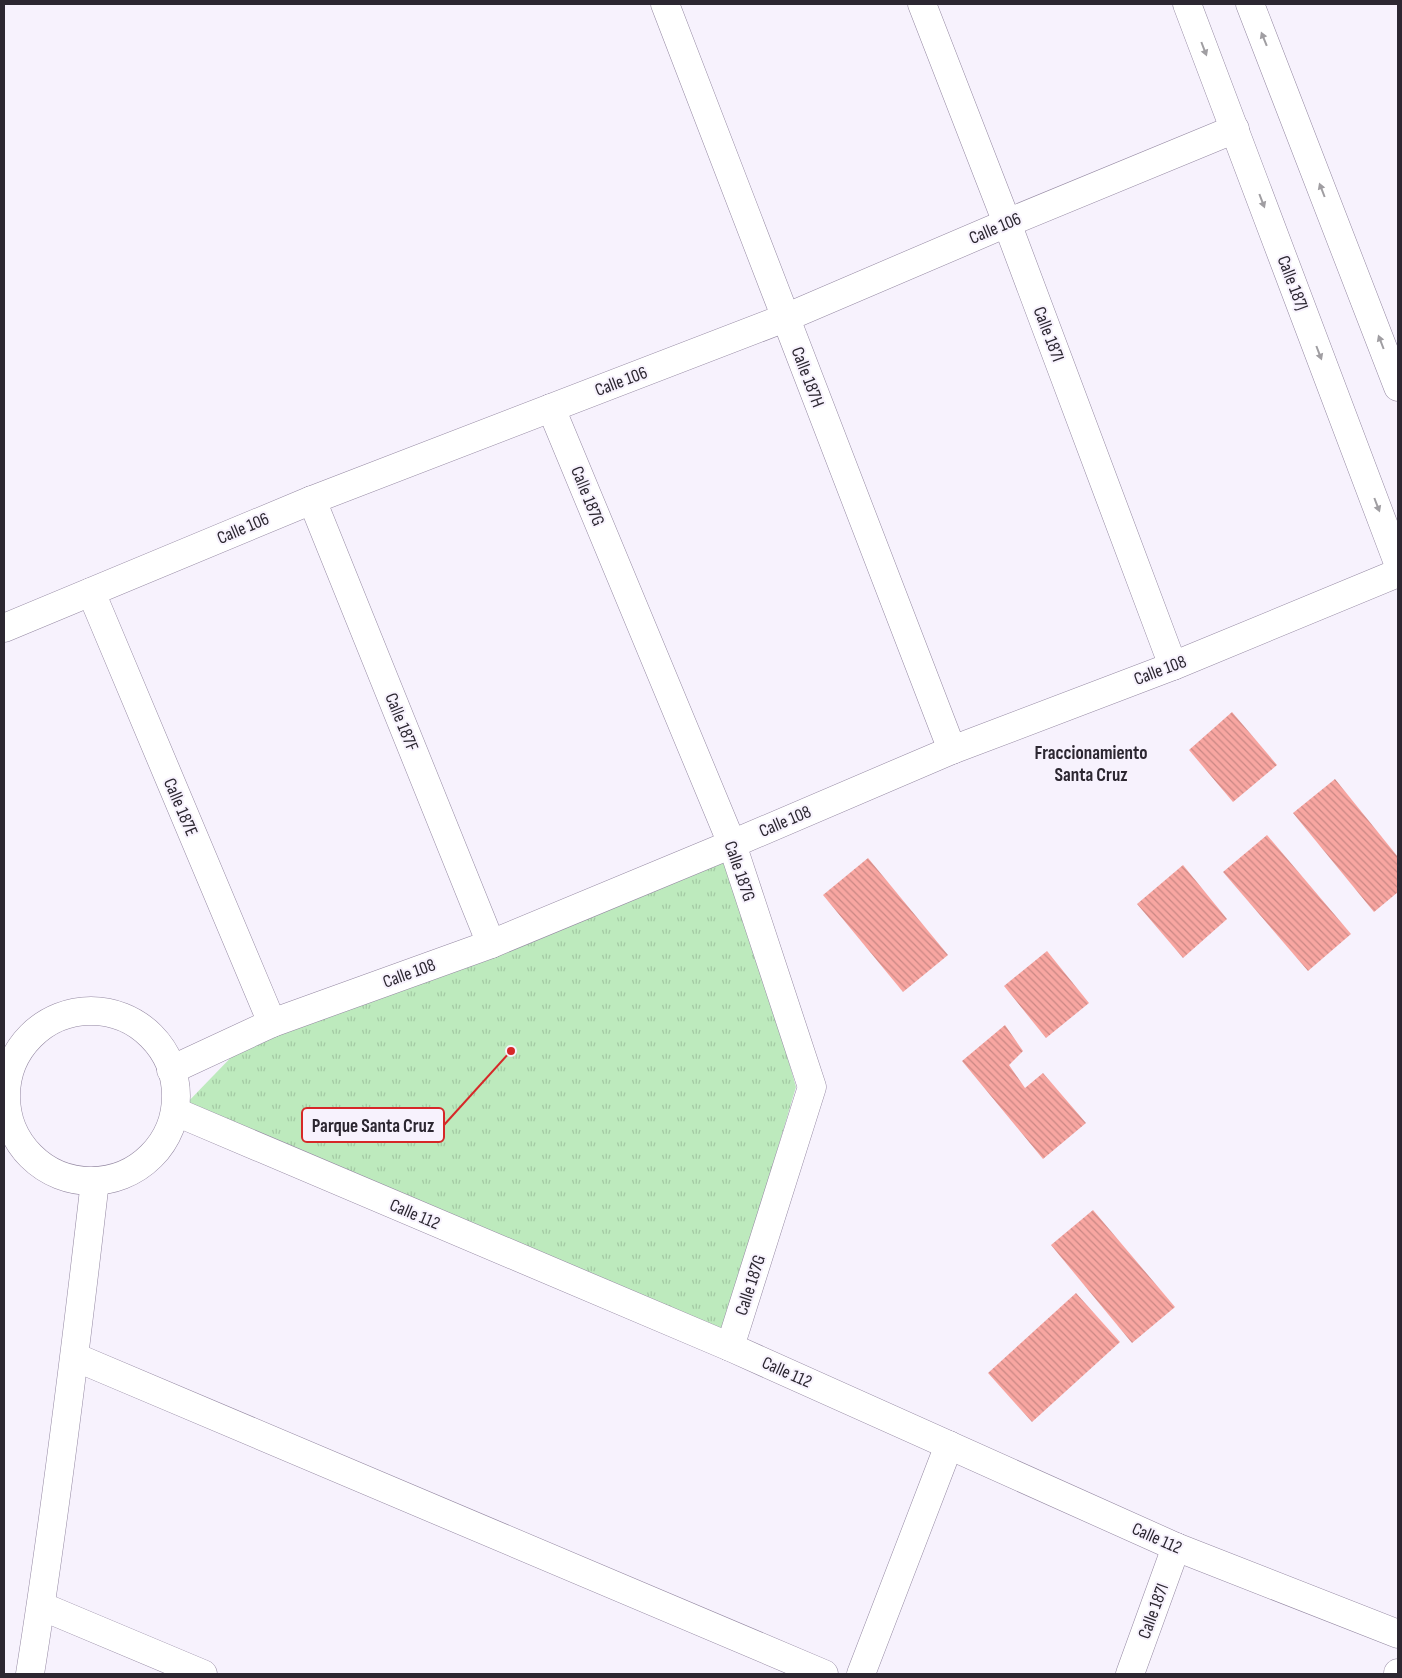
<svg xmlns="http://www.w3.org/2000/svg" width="1402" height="1678" viewBox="0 0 1402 1678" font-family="'Sofia Sans Condensed',sans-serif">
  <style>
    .grass { fill: url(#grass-tufts) }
    .building { fill: url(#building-back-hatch) }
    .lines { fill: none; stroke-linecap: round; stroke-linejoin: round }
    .street-casing { stroke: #9488a2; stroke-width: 29 }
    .secondary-casing { stroke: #9488a2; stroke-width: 29 }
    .street { stroke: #fff; stroke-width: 28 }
    .secondary { stroke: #fff; stroke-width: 28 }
    .oneway { fill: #a09ea2 }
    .labels { text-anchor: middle; stroke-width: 4; stroke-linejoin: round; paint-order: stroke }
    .street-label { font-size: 18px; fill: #2c2731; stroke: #f7f2fd }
    .neighbourhood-label { font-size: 19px; font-weight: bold; fill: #2c2731; stroke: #f7f2fd }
    .leader { fill: none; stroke: #d62828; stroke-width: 2 }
    .callout-dot { fill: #d62828; stroke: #f7f2fd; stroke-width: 2 }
    .callout { fill: #f7f2fd; stroke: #d62828; stroke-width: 2 }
    .callout-label { font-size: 19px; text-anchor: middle; font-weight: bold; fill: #2c2731 }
  </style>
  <defs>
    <pattern id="grass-tufts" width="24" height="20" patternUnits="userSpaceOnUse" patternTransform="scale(1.25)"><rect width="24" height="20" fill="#bdeabd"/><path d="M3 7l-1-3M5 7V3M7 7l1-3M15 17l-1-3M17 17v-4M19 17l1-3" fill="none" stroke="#a3c9a3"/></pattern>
    <pattern id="building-back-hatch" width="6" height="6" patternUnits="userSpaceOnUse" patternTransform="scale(1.25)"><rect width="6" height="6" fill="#f8a6a1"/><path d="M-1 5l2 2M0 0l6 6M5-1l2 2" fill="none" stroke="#c98784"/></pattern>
  </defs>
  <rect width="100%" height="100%" fill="#f7f2fd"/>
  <!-- grass -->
  <path class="grass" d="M 727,839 L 796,1087 L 723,1333 L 183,1107 L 271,1016 Z"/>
  <!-- building -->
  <g class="building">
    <path d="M 1232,712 L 1277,765 L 1233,802 L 1189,750 Z"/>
    <path d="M 1335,779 L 1398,857 L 1398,892 L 1374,912 L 1293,813 Z"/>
    <path d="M 1267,835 L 1351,934 L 1308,971 L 1223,872 Z"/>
    <path d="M 868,858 L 948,955 L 903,992 L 823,895 Z"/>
    <path d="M 1183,865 L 1227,919 L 1183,958 L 1137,904 Z"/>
    <path d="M 1047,951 L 1089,1003 L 1046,1038 L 1004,986 Z"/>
    <path d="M 1005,1025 L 1023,1051 L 1009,1065 L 1025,1088 L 1043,1073 L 1086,1123 L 1043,1159 L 962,1061 Z"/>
    <path d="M 1093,1210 L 1175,1307 L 1132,1343 L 1051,1245 Z"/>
    <path d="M 1076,1293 L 1120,1342 L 1032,1422 L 988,1373 Z"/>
  </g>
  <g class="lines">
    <defs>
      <g id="street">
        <path d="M 665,4 L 952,750"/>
        <path d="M 922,4 L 1007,223 L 1173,666"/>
        <path d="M 1187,4 L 1398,563"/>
        <path d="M 1250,4 L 1398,387"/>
        <path d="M 551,408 L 732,844 L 812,1087 L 730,1347"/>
        <path d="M 312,500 L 491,944"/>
        <path d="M 91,592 L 272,1023"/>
        <path d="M 4,628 L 312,500 L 785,318 L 1007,223 L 1235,129"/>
        <path d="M 176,1112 L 730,1347 L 1176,1547 L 1398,1634"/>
        <path d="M 75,1357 L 824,1674"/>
        <path d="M 41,1606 L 203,1674"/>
        <path d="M 30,1674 C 56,1511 76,1346 95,1181"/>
        <path d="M 861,1674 L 949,1445"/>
        <path d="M 1130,1674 L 1176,1547"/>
      </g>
      <g id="secondary">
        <circle cx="91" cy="1096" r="85"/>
        <path d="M 171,1070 L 272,1023 L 491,944 L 732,844 L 952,750 L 1173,666 L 1398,573"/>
        <path d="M 1398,1674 L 1398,1673"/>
      </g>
    </defs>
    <!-- street casing -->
    <use href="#street" class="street-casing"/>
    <!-- secondary casing -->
    <use href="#secondary" class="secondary-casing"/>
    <!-- street -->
    <use href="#street" class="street"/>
    <!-- secondary -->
    <use href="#secondary" class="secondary"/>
  </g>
  <!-- one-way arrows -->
  <defs><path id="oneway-solid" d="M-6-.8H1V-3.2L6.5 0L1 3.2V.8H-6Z" transform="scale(1.25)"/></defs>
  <g class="oneway">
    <use href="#oneway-solid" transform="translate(1264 39) rotate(-112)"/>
    <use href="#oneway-solid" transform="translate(1204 49) rotate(69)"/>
    <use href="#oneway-solid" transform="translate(1322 190) rotate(-111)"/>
    <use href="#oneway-solid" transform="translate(1262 201) rotate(69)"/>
    <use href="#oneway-solid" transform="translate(1381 342) rotate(-111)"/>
    <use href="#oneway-solid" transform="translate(1319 353) rotate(69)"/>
    <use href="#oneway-solid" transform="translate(1377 505) rotate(69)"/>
  </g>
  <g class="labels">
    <!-- street labels -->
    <g class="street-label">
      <text transform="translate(995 228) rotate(-23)" y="6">Calle 106</text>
      <text transform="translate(1293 283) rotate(69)" y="6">Calle 187J</text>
      <text transform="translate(1049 334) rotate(69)" y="6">Calle 187I</text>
      <text transform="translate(808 377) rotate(69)" y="6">Calle 187H</text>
      <text transform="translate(621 381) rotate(-21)" y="6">Calle 106</text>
      <text transform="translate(588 496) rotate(68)" y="6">Calle 187G</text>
      <text transform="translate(243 528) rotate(-23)" y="6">Calle 106</text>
      <text transform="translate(1160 670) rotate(-21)" y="6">Calle 108</text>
      <text transform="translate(402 722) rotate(68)" y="6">Calle 187F</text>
      <text transform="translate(181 807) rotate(67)" y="6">Calle 187E</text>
      <text transform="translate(785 821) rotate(-23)" y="6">Calle 108</text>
      <text transform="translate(740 871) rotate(71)" y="6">Calle 187G</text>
      <text transform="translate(409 973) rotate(-20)" y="6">Calle 108</text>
      <text transform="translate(415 1214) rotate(23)" y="6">Calle 112</text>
      <text transform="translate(750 1285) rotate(-72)" y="6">Calle 187G</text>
      <text transform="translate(787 1372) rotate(24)" y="6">Calle 112</text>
      <text transform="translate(1157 1538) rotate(24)" y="6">Calle 112</text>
      <text transform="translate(1153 1611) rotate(-70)" y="6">Calle 187I</text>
    </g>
    <!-- neighbourhood labels -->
    <g class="neighbourhood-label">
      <text x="1091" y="759">Fraccionamiento<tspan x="1091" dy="22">Santa Cruz</tspan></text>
    </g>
  </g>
  <!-- callouts -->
  <path class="leader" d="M511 1051L444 1125"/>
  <circle class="callout-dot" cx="511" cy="1051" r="5"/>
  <rect class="callout" x="302" y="1108" width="142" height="34" rx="5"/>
  <g class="callout-label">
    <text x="373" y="1132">Parque Santa Cruz</text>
  </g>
  <!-- border -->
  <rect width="1402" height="1678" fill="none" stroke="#2c2731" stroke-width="10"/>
</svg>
